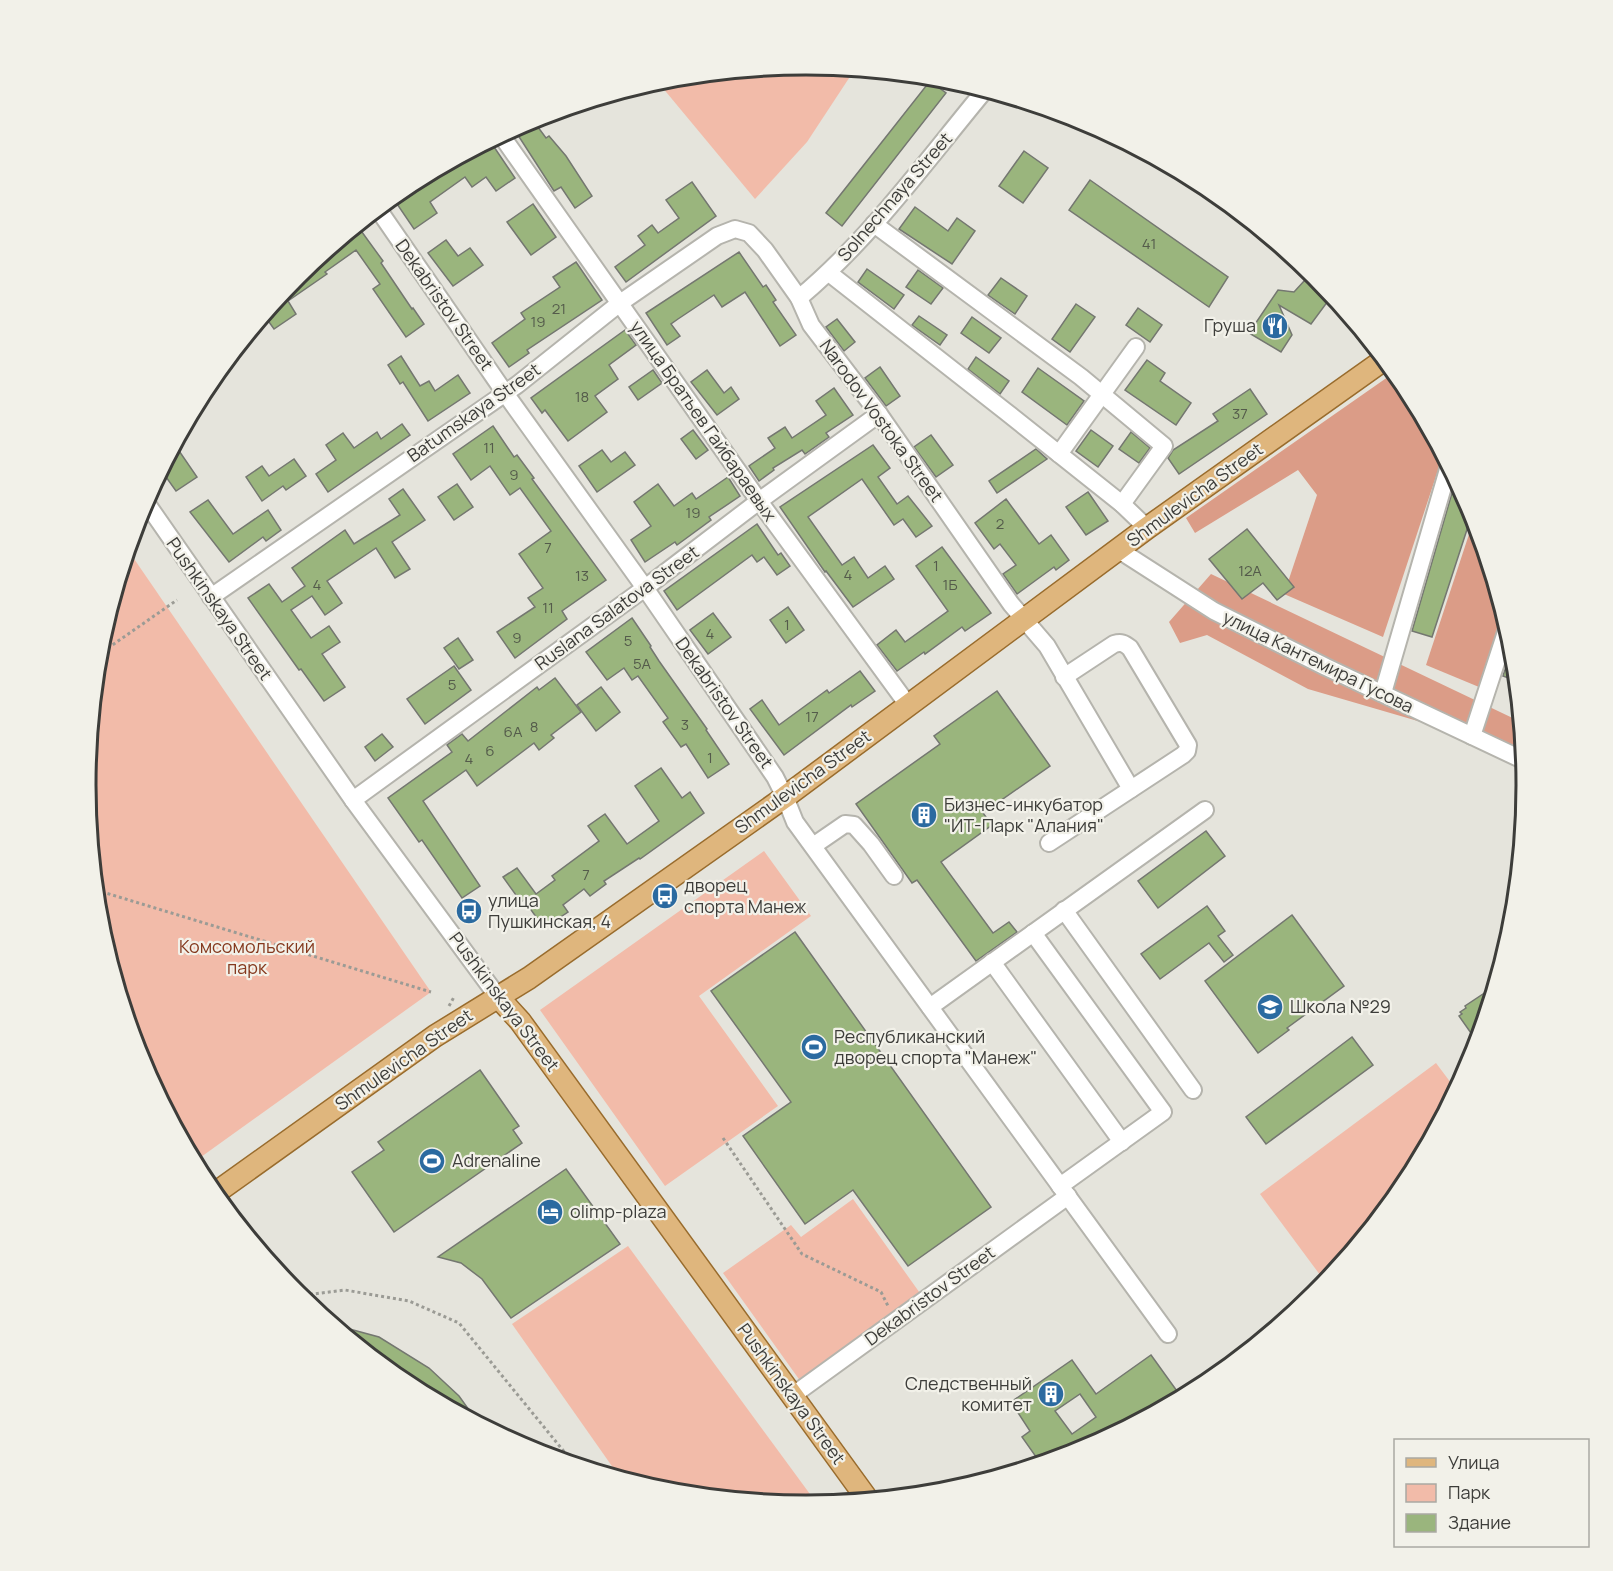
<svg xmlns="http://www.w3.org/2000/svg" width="1613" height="1571" viewBox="0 0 1613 1571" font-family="Manrope,sans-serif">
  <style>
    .green { fill: #f2bba9 }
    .forest { fill: #db9c87 }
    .building { fill: #9ab57d; stroke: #747770; stroke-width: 1.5; fill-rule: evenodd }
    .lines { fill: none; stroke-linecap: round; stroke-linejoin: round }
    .minor-casing { stroke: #b5b4ad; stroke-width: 20 }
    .major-casing { stroke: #996c2d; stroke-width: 24 }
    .path { stroke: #9b9b95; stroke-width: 3; stroke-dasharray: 3 3; stroke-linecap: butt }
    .minor { stroke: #fff; stroke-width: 16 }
    .major { stroke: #dfb67d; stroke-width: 21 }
    .labels { text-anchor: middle; stroke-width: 4.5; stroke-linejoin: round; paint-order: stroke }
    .number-label { font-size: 15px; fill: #545b4b }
    .street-label { font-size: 18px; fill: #3d3d3a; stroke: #f2f1e9 }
    .poi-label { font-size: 18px; fill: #3d3d3a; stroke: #f2f1e9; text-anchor: start }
    .park-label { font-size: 18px; fill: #85391e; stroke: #f2f1e9 }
    .rim { fill: none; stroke: #3d3d3a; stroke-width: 3 }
  </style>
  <rect width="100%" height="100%" fill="#e5e4dc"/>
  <!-- green -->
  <g class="green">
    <path d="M 807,65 L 855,69 L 807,142 L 755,199 L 657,81 L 666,78 Z"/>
    <path d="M 128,550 L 431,992 L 194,1162 L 140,1061 L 99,926 L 86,785 L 99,645 Z"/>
    <path d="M 764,851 L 811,916 L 699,996 L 778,1106 L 665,1186 L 540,1010 Z"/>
    <path d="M 1436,1063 L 1457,1091 L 1406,1186 L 1326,1283 L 1260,1194 Z"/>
    <path d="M 853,1199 L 922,1296 L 801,1382 L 723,1273 L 791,1225 L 801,1237 Z"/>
    <path d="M 628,1246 L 818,1505 L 806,1506 L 666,1493 L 621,1479 L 512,1324 Z"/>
  </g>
  <!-- forest -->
  <g class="forest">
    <path d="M 1395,372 L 1406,385 L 1443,455 L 1383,637 L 1284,594 L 1317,495 L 1298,470 L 1195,533 L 1186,518 Z"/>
    <path d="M 1475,516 L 1504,612 L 1479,687 L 1426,665 Z"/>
    <path d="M 1211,574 L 1521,722 L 1524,752 L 1308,689 L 1207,635 L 1180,643 L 1169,622 Z"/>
  </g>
  <!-- building -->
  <g class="building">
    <path d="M 930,81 L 946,93 L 842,226 L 826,213 Z"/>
    <path d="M 532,119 L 546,138 L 549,136 L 566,156 L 592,196 L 575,208 L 561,187 L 554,191 L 514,129 Z"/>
    <path d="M 490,141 L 515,178 L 496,191 L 486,177 L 472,187 L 465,177 L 430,202 L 437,213 L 414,229 L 395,201 L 460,157 Z"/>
    <path d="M 1024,151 L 1048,168 L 1023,203 L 999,186 Z"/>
    <path d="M 1090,180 L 1228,277 L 1209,307 L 1069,210 Z"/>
    <path d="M 692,182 L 716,216 L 626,282 L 615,267 L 645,245 L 638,236 L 652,225 L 658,233 L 679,218 L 666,200 Z"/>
    <path d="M 533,204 L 556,237 L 531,255 L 507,222 Z"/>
    <path d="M 915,207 L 948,231 L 957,218 L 975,231 L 952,264 L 899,229 Z"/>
    <path d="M 359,228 L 383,261 L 381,263 L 412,309 L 413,308 L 424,324 L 406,337 L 373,289 L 380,284 L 356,250 L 325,272 L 327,274 L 288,301 L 296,314 L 274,329 L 264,315 L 297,275 L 344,236 Z"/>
    <path d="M 446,240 L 458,256 L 470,248 L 483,265 L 453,286 L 428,253 Z"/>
    <path d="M 739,252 L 763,287 L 766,285 L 776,300 L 773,302 L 796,335 L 780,346 L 745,292 L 722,307 L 714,295 L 678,319 L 671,324 L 680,336 L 667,345 L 646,313 Z"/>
    <path d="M 576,262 L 602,300 L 527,350 L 529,353 L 509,367 L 492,343 L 525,319 L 521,313 L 560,287 L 553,277 Z"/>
    <path d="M 867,269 L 904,295 L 894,309 L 858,282 Z"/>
    <path d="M 918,270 L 943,288 L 931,304 L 906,287 Z"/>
    <path d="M 1001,278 L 1027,296 L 1015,314 L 988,295 Z"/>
    <path d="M 1305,280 L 1331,297 L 1311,324 L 1279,305 L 1292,335 L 1281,352 L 1249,333 L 1278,290 L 1294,292 Z"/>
    <path d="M 1076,304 L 1095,317 L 1070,352 L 1052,339 Z"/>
    <path d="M 1138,308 L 1162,325 L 1150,342 L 1126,325 Z"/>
    <path d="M 919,316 L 947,335 L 940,345 L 912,325 Z"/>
    <path d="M 972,317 L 1001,338 L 989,353 L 961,333 Z"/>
    <path d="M 837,319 L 855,342 L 844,351 L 826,327 Z"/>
    <path d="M 625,330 L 636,345 L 609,365 L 618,379 L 595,396 L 607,412 L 568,441 L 545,410 L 542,413 L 531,398 Z"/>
    <path d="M 401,356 L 420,386 L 429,381 L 435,391 L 458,375 L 470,393 L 428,421 L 403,382 L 400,384 L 388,365 Z"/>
    <path d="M 976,357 L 1009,381 L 1000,394 L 968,369 Z"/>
    <path d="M 1147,360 L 1165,373 L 1160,381 L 1191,403 L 1176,425 L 1125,390 Z"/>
    <path d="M 880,367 L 900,396 L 886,406 L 865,378 Z"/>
    <path d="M 1038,368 L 1084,401 L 1067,425 L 1022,392 Z"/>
    <path d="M 653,370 L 662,383 L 638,400 L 629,387 Z"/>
    <path d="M 707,370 L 724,393 L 731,387 L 739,399 L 717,415 L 691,382 Z"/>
    <path d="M 834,388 L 853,415 L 826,433 L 829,437 L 805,454 L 802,450 L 773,468 L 774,470 L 759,481 L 749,466 L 775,448 L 768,438 L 785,427 L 792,438 L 826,415 L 816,401 Z"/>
    <path d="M 1250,389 L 1267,414 L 1179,474 L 1168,458 L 1173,450 L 1218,421 L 1213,414 Z"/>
    <path d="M 402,424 L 410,435 L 328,492 L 316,474 L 336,460 L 326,445 L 343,433 L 354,448 L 377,432 L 381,439 Z"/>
    <path d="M 493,426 L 514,457 L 517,455 L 534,478 L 532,479 L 606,580 L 562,611 L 567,619 L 515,658 L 497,632 L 535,607 L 528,598 L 543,588 L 519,554 L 551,531 L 520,488 L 510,495 L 490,466 L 471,480 L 453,454 Z"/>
    <path d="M 693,430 L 708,450 L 696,459 L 681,439 Z"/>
    <path d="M 1091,430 L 1113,446 L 1098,467 L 1076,451 Z"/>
    <path d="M 1131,432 L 1150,448 L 1139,463 L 1119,449 Z"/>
    <path d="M 931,435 L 953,465 L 936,477 L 914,447 Z"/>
    <path d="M 175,445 L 197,477 L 176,491 L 161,470 Z"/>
    <path d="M 873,445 L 890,468 L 878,477 L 897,504 L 908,496 L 932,526 L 916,537 L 903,519 L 894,525 L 862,479 L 808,517 L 842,565 L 854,557 L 868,578 L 885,566 L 894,579 L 853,607 L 826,571 L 825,572 L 780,507 Z"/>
    <path d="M 1036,449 L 1047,459 L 997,493 L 989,481 Z"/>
    <path d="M 602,450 L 611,462 L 625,452 L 635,465 L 597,492 L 579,466 Z"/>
    <path d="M 294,459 L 306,476 L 286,490 L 283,486 L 262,501 L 246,477 L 262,466 L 269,476 Z"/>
    <path d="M 728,477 L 740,496 L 709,517 L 711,520 L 677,545 L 675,542 L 645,562 L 631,540 L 651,526 L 634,502 L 658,484 L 674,506 L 692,493 L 696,499 Z"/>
    <path d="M 1456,479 L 1473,511 L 1432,637 L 1412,631 Z"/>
    <path d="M 457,484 L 473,507 L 454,520 L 438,497 Z"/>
    <path d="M 403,489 L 425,520 L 392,542 L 410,569 L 395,578 L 376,548 L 327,581 L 342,603 L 325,615 L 312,596 L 291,610 L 311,638 L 329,626 L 340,642 L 322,654 L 345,687 L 324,701 L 301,669 L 299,670 L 248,598 L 269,584 L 282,602 L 305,586 L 292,568 L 345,530 L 354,544 L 400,515 L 389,499 Z"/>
    <path d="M 1088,492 L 1108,521 L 1086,535 L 1066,507 Z"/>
    <path d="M 1006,499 L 1039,544 L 1051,535 L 1069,560 L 1056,570 L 1054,567 L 1017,594 L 1003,574 L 1016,565 L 1000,544 L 994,549 L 975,523 Z"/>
    <path d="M 208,500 L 233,534 L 268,510 L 281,530 L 266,541 L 263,537 L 229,562 L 190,512 Z"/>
    <path d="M 757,524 L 778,555 L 781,553 L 790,566 L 777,575 L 764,557 L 757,562 L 752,555 L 677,610 L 664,591 Z"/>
    <path d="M 1247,529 L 1294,587 L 1277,600 L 1263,583 L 1242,599 L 1209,559 Z"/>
    <path d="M 942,547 L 991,613 L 965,631 L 962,627 L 925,654 L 924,652 L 897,671 L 877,645 L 896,630 L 905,642 L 948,611 L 916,566 Z"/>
    <path d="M 788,607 L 804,630 L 786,643 L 770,620 Z"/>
    <path d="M 713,613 L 731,637 L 708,654 L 690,630 Z"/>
    <path d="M 632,618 L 651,646 L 650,647 L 659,661 L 707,729 L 706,730 L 729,764 L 708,778 L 686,744 L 681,747 L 663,722 L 668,718 L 638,676 L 632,680 L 624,668 L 607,680 L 586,652 Z"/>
    <path d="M 458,638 L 473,660 L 459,669 L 444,648 Z"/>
    <path d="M 1513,644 L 1514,645 L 1517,681 L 1503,676 Z"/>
    <path d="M 454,666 L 471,690 L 425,724 L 407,699 Z"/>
    <path d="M 860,671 L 875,691 L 852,707 L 851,705 L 784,755 L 750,709 L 762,700 L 779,725 L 827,690 L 829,693 Z"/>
    <path d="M 555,678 L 581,712 L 551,735 L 554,738 L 539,750 L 534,743 L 477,786 L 466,770 L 423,801 L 480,886 L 462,898 L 422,840 L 419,842 L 388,798 L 452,752 L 447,745 L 462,734 L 468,741 L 537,687 L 539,690 Z"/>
    <path d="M 601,687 L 620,712 L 596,731 L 577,705 Z"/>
    <path d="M 997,691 L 1050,766 L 983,813 L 992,825 L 941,862 L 993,933 L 1009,922 L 1017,932 L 976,961 L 917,880 L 912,883 L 856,804 L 940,744 L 934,736 Z"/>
    <path d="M 382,734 L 393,747 L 375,761 L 365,747 Z"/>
    <path d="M 661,768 L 682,798 L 690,792 L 704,813 L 640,859 L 639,858 L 604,881 L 606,884 L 590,896 L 584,889 L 563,905 L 568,912 L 544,928 L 524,900 L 521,902 L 503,877 L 517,868 L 536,894 L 555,880 L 552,876 L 599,841 L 588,826 L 605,814 L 627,844 L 659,821 L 635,786 Z"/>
    <path d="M 1206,831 L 1225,856 L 1158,908 L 1138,881 Z"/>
    <path d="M 1207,906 L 1225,931 L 1218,936 L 1233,955 L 1224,962 L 1209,943 L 1160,979 L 1141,954 Z"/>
    <path d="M 1292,915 L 1344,986 L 1287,1028 L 1289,1030 L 1258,1053 L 1205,981 Z"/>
    <path d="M 795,932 L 991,1207 L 908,1266 L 853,1190 L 805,1224 L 743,1136 L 791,1102 L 711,991 Z"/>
    <path d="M 1486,992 L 1491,1000 L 1478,1043 L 1459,1016 L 1462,1014 L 1460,1012 L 1466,1008 L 1465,1006 Z"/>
    <path d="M 1352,1037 L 1373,1065 L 1266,1144 L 1246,1117 Z"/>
    <path d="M 480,1070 L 519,1126 L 513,1130 L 522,1143 L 394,1232 L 352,1172 L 384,1150 L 378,1142 Z"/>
    <path d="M 566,1169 L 620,1244 L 511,1318 L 482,1279 L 461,1263 L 438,1257 Z"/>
    <path d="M 331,1324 L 379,1337 L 429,1368 L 459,1396 L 479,1424 L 406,1385 Z"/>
    <path d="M 1151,1355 L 1182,1398 L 1082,1452 L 1041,1464 L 1022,1437 L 1030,1431 L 1011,1402 L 1072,1360 L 1096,1394 ZM 1080,1394 L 1096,1417 L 1072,1434 L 1055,1411 Z"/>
  </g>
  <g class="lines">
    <defs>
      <g id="minor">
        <path d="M 501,135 L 759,501 L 908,705"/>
        <path d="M 378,209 L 505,393 L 645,588 L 775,777 L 785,797 L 795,822 L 1168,1334"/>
        <path d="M 874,224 L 1081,377 L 1164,446 L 1122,504"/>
        <path d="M 829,273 L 1005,411 L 1122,504 L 1147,528"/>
        <path d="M 799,298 C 870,239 926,161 985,90"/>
        <path d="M 1059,454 L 1136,347"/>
        <path d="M 145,501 L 353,800 L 498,997"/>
        <path d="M 1119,550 L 1214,611 L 1326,667 L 1525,761"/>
        <path d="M 211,597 L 517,385 L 620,303 L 717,236 L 735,229 L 749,233 L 765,250 L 799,298 L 811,325 L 879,414 L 1011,604 L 1047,646 L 1131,789"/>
        <path d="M 1383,693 L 1449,466"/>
        <path d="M 1472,736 L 1508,626"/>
        <path d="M 353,800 L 645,588 L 759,501 L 879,414"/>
        <path d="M 1049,843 L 1183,755 L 1187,751 L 1188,745 L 1130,648 C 1124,643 1121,642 1114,644 L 1064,677"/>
        <path d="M 813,846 L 845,824 L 854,825 L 871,844 L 894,876"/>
        <path d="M 1064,910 L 1193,1090"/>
        <path d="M 1033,933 L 1163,1112 L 1060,1186"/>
        <path d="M 992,962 L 1122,1142"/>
        <path d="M 930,1007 L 1205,810"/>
        <path d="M 792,1396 L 1068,1196"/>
      </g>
      <g id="major">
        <path d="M 498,997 L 520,1021 L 868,1500"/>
        <path d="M 214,1194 L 435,1036 L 529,978 L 785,797 L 1147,528 L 1385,359"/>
      </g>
    </defs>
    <!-- minor casing -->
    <use href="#minor" class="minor-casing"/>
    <!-- major casing -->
    <use href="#major" class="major-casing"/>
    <!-- path -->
    <g class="path">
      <path d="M 98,655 L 177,600"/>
      <path d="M 96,890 L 431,992"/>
      <path d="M 449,1006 L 454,997"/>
      <path d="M 723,1138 L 802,1254 L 881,1292 L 888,1306"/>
      <path d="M 298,1296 L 345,1290 L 409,1301 L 459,1323 L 575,1465"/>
    </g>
    <!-- minor -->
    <use href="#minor" class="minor"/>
    <!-- major -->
    <use href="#major" class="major"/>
  </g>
  <!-- icons -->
  <defs>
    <symbol id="restaurant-disc" viewBox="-11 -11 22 22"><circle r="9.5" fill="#2b6aa0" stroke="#f2f1e9"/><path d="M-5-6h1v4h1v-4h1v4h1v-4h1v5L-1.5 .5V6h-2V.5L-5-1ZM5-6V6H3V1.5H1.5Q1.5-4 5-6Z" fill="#fff"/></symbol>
    <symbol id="building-disc" viewBox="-11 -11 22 22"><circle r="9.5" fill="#2b6aa0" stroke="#f2f1e9"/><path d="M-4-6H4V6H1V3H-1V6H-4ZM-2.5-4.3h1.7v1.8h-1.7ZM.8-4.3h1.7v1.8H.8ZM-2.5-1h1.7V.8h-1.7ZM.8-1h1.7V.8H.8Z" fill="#fff"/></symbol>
    <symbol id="bus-disc" viewBox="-11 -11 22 22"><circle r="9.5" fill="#2b6aa0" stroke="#f2f1e9"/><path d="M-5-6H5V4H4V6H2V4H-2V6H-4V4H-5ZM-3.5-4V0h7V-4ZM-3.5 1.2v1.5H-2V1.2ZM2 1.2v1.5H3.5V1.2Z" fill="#fff"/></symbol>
    <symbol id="school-disc" viewBox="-11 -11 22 22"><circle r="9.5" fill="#2b6aa0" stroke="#f2f1e9"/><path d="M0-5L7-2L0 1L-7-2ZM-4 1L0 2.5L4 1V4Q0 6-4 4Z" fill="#fff"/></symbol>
    <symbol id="stadium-disc" viewBox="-11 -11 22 22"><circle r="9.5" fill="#2b6aa0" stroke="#f2f1e9"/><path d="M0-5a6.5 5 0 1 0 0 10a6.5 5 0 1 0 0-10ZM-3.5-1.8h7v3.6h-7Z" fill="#fff"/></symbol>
    <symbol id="hotel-disc" viewBox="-11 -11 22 22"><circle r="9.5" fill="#2b6aa0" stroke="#f2f1e9"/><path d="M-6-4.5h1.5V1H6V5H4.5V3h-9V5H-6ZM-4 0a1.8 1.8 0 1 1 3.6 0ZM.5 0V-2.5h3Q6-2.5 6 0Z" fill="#fff"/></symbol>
  </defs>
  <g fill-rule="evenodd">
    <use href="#restaurant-disc" x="1260" y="311" width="30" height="30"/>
    <use href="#building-disc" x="909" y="800" width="30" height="30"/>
    <use href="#bus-disc" x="650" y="881" width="30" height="30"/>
    <use href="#bus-disc" x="454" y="896" width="30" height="30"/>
    <use href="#school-disc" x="1255" y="992" width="30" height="30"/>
    <use href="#stadium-disc" x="799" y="1032" width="30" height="30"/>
    <use href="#stadium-disc" x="417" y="1146" width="30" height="30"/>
    <use href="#hotel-disc" x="535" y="1197" width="30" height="30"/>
    <use href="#building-disc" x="1036" y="1379" width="30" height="30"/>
  </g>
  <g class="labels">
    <!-- number labels -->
    <g class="number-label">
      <text x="1149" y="249">41</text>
      <text x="559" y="314">21</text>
      <text x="538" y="327">19</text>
      <text x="582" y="402">18</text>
      <text x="1240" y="419">37</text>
      <text x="489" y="453">11</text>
      <text x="514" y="480">9</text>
      <text x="693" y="518">19</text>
      <text x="1000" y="529">2</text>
      <text x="548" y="553">7</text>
      <text x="936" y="571">1</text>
      <text x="1250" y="576">12А</text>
      <text x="848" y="580">4</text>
      <text x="582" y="581">13</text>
      <text x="317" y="590">4</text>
      <text x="950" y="590">1Б</text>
      <text x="548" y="613">11</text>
      <text x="787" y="630">1</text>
      <text x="710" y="639">4</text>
      <text x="517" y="643">9</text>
      <text x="628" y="646">5</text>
      <text x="642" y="669">5А</text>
      <text x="452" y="690">5</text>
      <text x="812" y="722">17</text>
      <text x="685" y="730">3</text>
      <text x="534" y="732">8</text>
      <text x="513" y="737">6А</text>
      <text x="490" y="756">6</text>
      <text x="710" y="763">1</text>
      <text x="469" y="764">4</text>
      <text x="586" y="880">7</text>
    </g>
    <!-- street labels -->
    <g class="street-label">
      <text transform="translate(895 197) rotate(-49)" y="6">Solnechnaya Street</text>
      <text transform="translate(444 305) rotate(55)" y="6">Dekabristov Street</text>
      <text transform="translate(474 413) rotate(-35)" y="6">Batumskaya Street</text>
      <text transform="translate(703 421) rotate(55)" y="6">улица Братьев Гайбараевых</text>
      <text transform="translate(881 421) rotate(54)" y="6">Narodov Vostoka Street</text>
      <text transform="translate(1195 495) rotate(-36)" y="6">Shmulevicha Street</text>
      <text transform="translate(617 608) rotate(-36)" y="6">Ruslana Salatova Street</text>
      <text transform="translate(219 609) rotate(55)" y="6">Pushkinskaya Street</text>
      <text transform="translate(1318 662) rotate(26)" y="6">улица Кантемира Гусова</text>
      <text transform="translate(724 703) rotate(55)" y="6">Dekabristov Street</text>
      <text transform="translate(803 782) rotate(-36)" y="6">Shmulevicha Street</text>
      <text transform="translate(504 1002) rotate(53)" y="6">Pushkinskaya Street</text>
      <text transform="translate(404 1060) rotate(-35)" y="6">Shmulevicha Street</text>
      <text transform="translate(930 1296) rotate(-36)" y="6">Dekabristov Street</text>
      <text transform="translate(791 1394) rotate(54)" y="6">Pushkinskaya Street</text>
    </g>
    <!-- poi labels -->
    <g class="poi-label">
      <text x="1256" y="332" text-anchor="end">Груша</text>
      <text x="944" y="811">Бизнес-инкубатор<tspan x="944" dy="21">"ИТ-Парк "Алания"</tspan></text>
      <text x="684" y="892">дворец<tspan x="684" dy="21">спорта Манеж</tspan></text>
      <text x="488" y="907">улица<tspan x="488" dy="21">Пушкинская, 4</tspan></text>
      <text x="1290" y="1013">Школа №29</text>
      <text x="834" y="1043">Республиканский<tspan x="834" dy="21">дворец спорта "Манеж"</tspan></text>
      <text x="452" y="1167">Adrenaline</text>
      <text x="570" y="1218">olimp-plaza</text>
      <text x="1032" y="1390" text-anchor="end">Следственный<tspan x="1032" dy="21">комитет</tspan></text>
    </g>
    <!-- park labels -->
    <g class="park-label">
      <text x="247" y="953">Комсомольский<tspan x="247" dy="21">парк</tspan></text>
    </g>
  </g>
  <!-- crop -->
  <path d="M0 0H1613V1571H0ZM96 785a710 710 0 1 1 1420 0a710 710 0 1 1-1420 0Z" fill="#f2f1e9" fill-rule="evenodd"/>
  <path class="rim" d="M96 785a710 710 0 1 1 1420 0a710 710 0 1 1-1420 0Z"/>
  <!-- legend -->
  <rect x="1394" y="1439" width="195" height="108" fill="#f2f1e9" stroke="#aaa9a3" stroke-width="1.5"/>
  <rect x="1406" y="1458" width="30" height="9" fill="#dfb67d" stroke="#aaa9a3" stroke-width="1.5"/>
  <text x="1448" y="1469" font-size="18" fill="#3d3d3a">Улица</text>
  <rect x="1406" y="1484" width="30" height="18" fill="#f2bba9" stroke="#aaa9a3" stroke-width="1.5"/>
  <text x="1448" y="1499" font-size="18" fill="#3d3d3a">Парк</text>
  <rect x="1406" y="1514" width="30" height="18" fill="#9ab57d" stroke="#aaa9a3" stroke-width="1.5"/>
  <text x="1448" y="1529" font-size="18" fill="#3d3d3a">Здание</text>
</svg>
